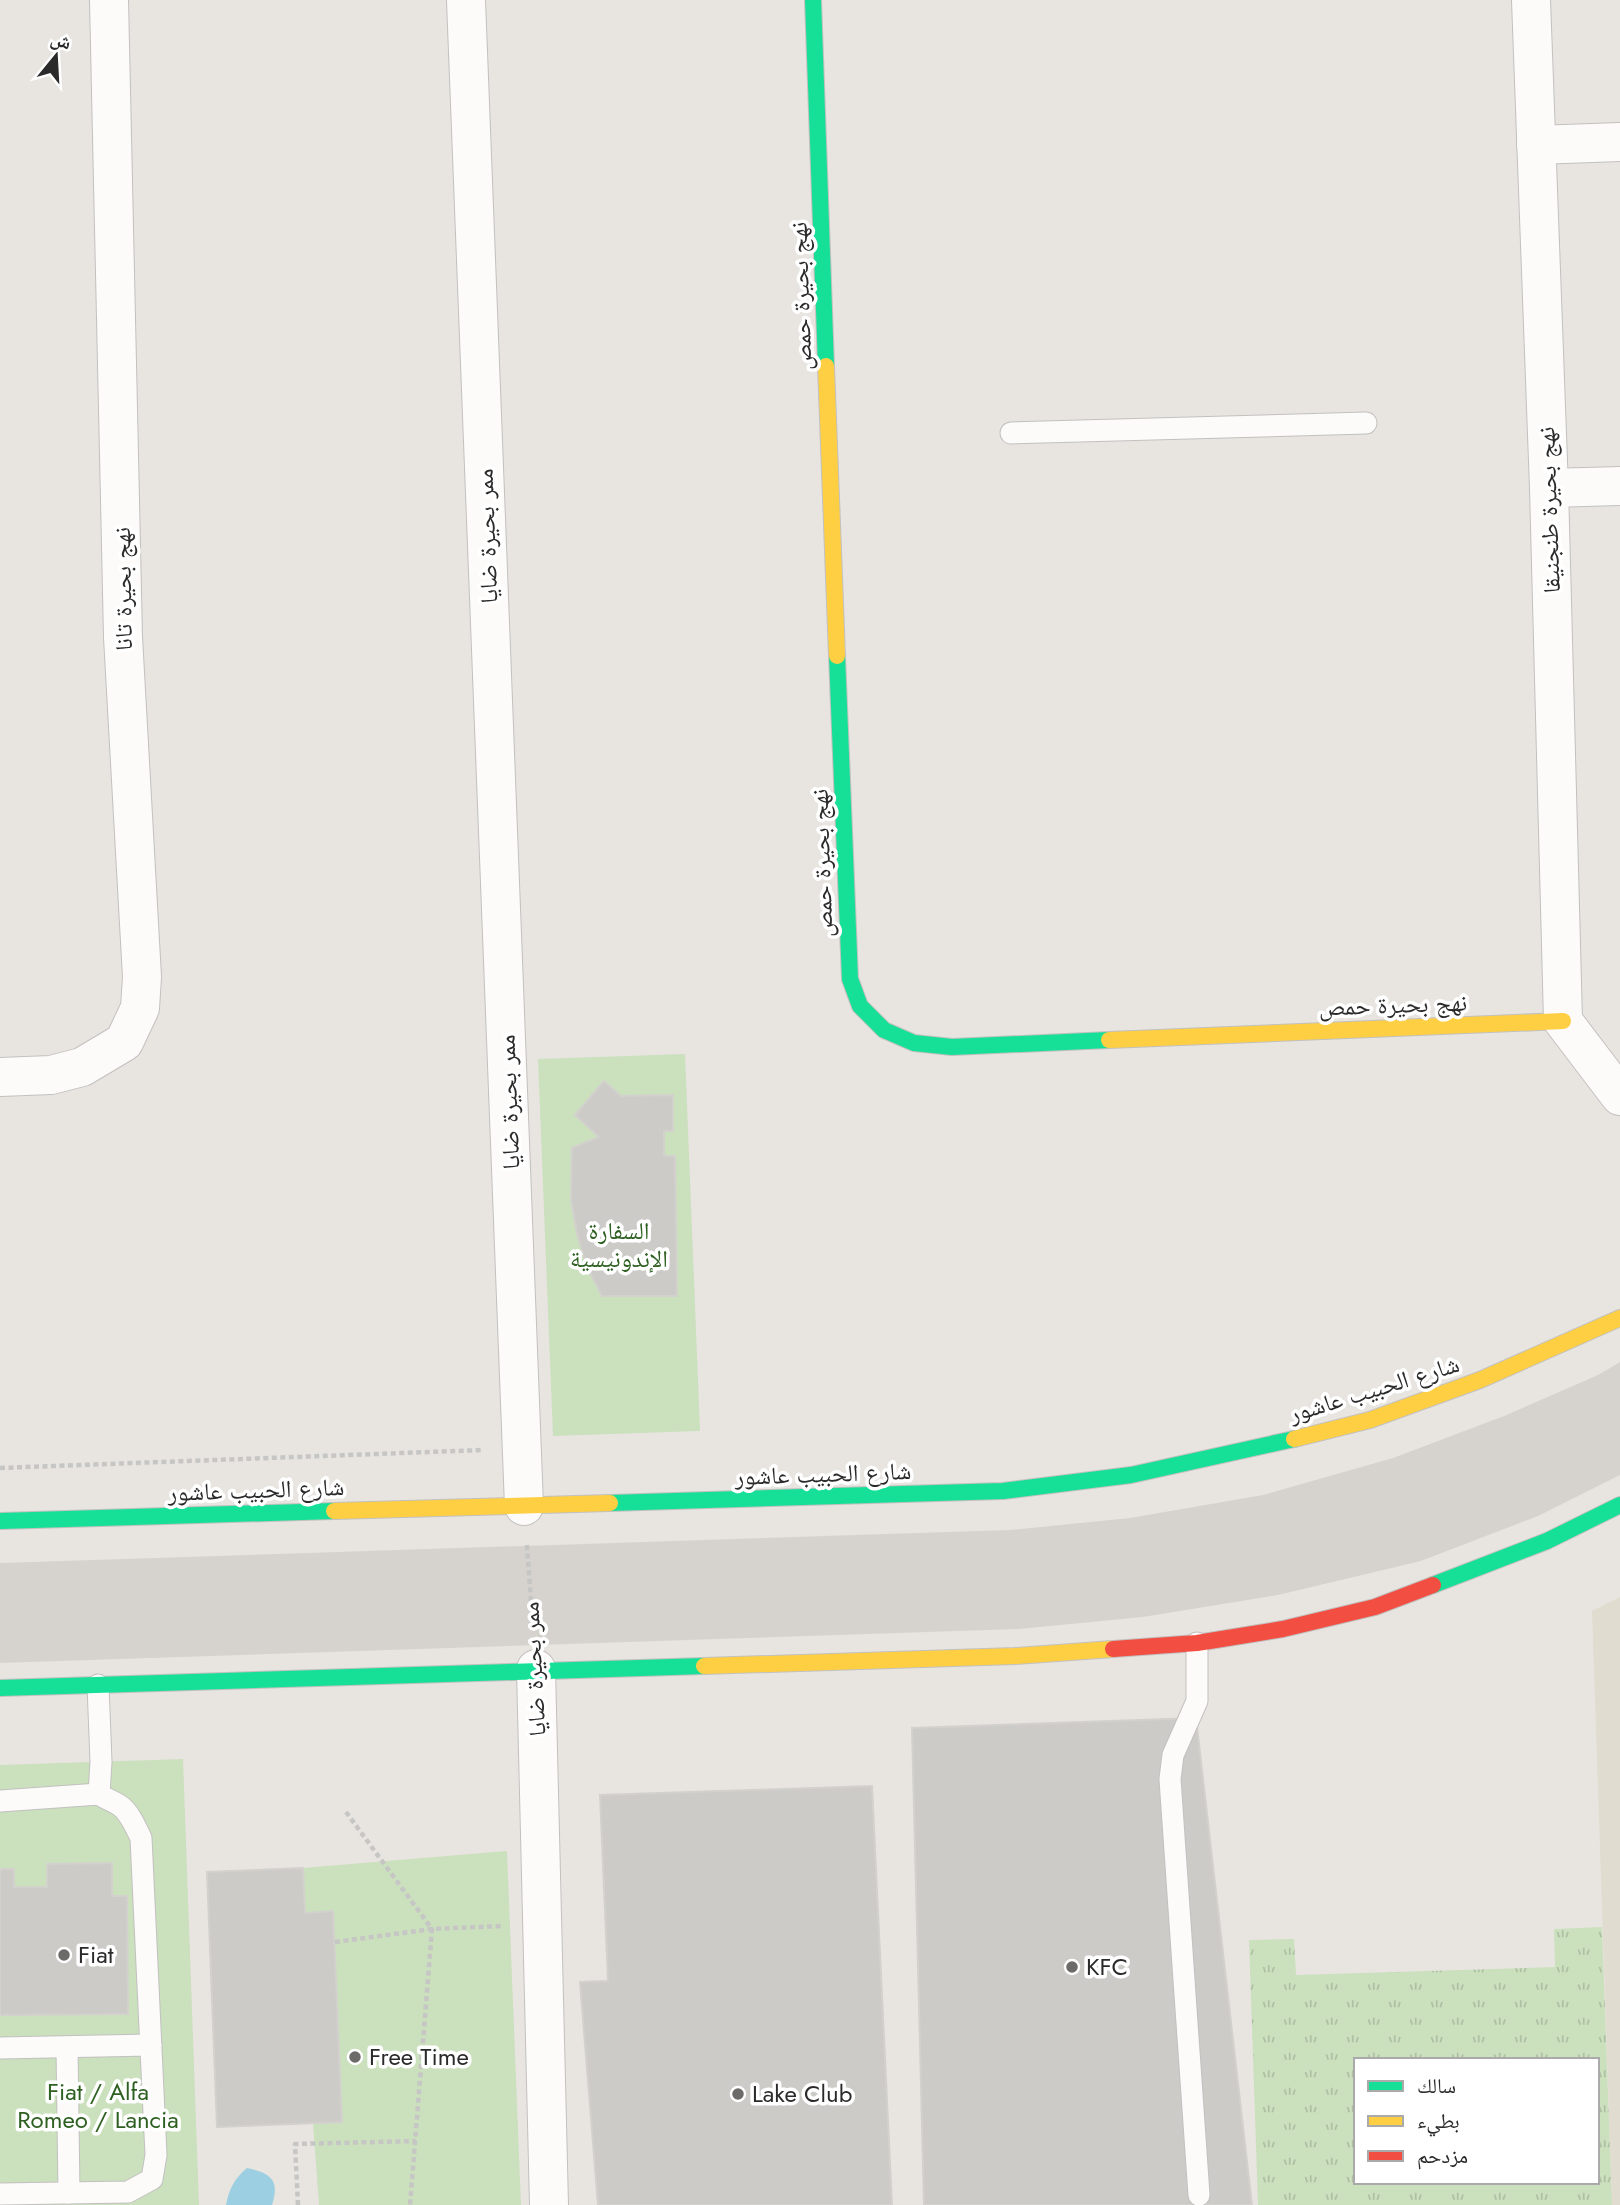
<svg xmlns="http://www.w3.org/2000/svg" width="1620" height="2205" viewBox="0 0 1620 2205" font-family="Jost,'Noto Naskh Arabic',sans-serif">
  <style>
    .education { fill: #e1dcd0 }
    .grass { fill: url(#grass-tufts); fill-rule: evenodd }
    .park { fill: #cbe0bd }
    .plaza { fill: #d6d3cf }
    .water { fill: #9ccfe1 }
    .building { fill: #cdcbc8; stroke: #d3d1cd; stroke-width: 2 }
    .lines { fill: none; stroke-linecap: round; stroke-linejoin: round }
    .lane-casing { stroke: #c2c1c0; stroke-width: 23 }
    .street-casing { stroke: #c2c1c0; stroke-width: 40 }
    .fast-casing { stroke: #c2c1c0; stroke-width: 18 }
    .slow-casing { stroke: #c2c1c0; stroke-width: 18 }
    .jam-casing { stroke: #c2c1c0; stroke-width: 18 }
    .path { stroke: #c6c6c5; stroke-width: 4.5; stroke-dasharray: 5 3.5; stroke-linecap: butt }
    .lane { stroke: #fcfbfa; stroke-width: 21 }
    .street { stroke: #fcfbfa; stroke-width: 38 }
    .fast { stroke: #16e098; stroke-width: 16 }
    .slow { stroke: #ffcf43; stroke-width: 16 }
    .jam { stroke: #f24e42; stroke-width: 16 }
    .poi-dot { fill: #6c6b6a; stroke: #fff; stroke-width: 2.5 }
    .labels { text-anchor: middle; stroke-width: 7; stroke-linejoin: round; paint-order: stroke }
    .street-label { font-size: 24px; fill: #2a2a2a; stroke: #fff }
    .park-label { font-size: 24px; fill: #2e6022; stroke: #fff }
    .poi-label { font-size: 24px; fill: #2a2a2a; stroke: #fff; text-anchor: start }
  </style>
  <defs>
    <pattern id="grass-tufts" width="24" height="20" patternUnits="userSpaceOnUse" patternTransform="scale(1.75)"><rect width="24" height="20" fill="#cbe0bd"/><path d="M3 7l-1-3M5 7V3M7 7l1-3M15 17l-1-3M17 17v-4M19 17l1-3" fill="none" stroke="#aec0a3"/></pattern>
  </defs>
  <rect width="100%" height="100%" fill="#e8e5e1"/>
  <!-- education -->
  <path class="education" d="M 1620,1597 L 1620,2205 L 1612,2205 L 1592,1611 Z"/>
  <!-- grass -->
  <path class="grass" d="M 1602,1927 L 1612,2205 L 1258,2205 L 1249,1940 L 1294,1939 L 1296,1975 L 1555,1967 L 1554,1929 ZM 1356,2060 L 1597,2060 L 1597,2182 L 1356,2182 Z"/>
  <!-- park -->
  <g class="park">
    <path d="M 685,1054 L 700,1431 L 553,1436 L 538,1059 Z"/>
    <path d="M 183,1759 L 199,2205 L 0,2205 L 0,1765 Z"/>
    <path d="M 507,1851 L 521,2205 L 319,2205 L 313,2123 L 342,2122 L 333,1911 L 305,1913 L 303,1868 Z"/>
  </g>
  <!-- plaza -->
  <path class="plaza" d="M 1620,1362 L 1620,1475 L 1538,1516 L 1421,1561 L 1278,1595 L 1143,1617 L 1019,1629 L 0,1663 L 0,1563 L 1010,1530 L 1130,1518 L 1263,1495 L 1393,1458 L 1504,1416 L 1598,1375 Z"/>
  <!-- water -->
  <path class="water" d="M 247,2168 C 271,2173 280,2180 272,2205 L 226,2205 C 229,2189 234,2179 247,2168 Z"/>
  <!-- building -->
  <g class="building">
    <path d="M 604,1081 L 621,1096 L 673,1095 L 673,1131 L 664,1131 L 664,1156 L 675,1156 L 677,1296 L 602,1296 L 587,1267 L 577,1234 L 571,1199 L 572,1148 L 599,1137 L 575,1115 Z"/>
    <path d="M 1196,1718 L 1252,2205 L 924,2205 L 912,1728 Z"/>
    <path d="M 872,1786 L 892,2205 L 598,2205 L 580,1982 L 608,1981 L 600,1795 Z"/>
    <path d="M 112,1863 L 112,1896 L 127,1896 L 128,2014 L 0,2015 L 0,1869 L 14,1869 L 14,1887 L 47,1887 L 47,1864 Z"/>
    <path d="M 303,1868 L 305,1913 L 333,1911 L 342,2122 L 217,2127 L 207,1872 Z"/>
  </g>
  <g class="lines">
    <defs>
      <g id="lane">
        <path d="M 1011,433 L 1366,423"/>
        <path d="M 1197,1643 L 1197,1701 L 1173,1755 L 1170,1779 L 1199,2195"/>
        <path d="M 98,1685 L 101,1762 L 99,1794"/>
        <path d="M 0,1801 L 99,1794 C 107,1800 111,1800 119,1805 C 129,1811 136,1828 141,1838 L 156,2155 L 152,2179 L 128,2192 L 0,2194"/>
        <path d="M 67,2047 L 69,2193"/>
        <path d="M 0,2048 L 151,2045"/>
      </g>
      <g id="street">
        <path d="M 466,0 L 524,1506"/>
        <path d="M 1531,0 L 1549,488 L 1563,1021 L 1620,1096"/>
        <path d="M 1536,145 L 1620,142"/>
        <path d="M 1549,488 L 1620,486"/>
        <path d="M 0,1077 L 51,1075 L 82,1067 L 124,1042 L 140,1008 L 142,977 L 123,637 L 109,0"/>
        <path d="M 536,1669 L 549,2205"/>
      </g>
      <g id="fast">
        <path d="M 813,0 L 826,366"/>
        <path d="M 837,656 L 850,979 L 860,1006 L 884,1030 L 914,1043 L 952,1047 L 1109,1040"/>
        <path d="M 610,1503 L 1003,1491 L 1131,1475 L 1294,1439"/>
        <path d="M 0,1521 L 334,1511"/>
        <path d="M 1433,1585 L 1547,1541 L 1620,1505"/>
        <path d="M 0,1688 L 704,1666"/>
      </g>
      <g id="slow">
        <path d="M 826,366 L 837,656"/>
        <path d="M 1109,1040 L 1563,1021"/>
        <path d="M 1294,1439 L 1370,1420 L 1480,1380 L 1620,1318"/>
        <path d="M 334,1511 L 610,1503"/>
        <path d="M 704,1666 L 1015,1656 L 1113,1649"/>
      </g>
      <path id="jam" d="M 1113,1649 L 1197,1643 L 1283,1629 L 1375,1607 L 1433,1585"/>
    </defs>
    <!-- lane casing -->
    <use href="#lane" class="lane-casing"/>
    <!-- street casing -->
    <use href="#street" class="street-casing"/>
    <!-- fast casing -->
    <use href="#fast" class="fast-casing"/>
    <!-- slow casing -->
    <use href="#slow" class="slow-casing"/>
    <!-- jam casing -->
    <use href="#jam" class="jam-casing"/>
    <!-- path -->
    <g class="path">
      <path d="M 0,1468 L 483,1450"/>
      <path d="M 527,1545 L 533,1630"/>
      <path d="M 346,1812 L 432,1929 L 410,2205"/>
      <path d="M 335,1942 L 432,1929 L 501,1926"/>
      <path d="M 298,2205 L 295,2144 L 416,2141"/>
    </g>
    <!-- lane -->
    <use href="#lane" class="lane"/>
    <!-- street -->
    <use href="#street" class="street"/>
    <!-- fast -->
    <use href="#fast" class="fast"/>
    <!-- slow -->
    <use href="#slow" class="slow"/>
    <!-- jam -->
    <use href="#jam" class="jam"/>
  </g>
  <!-- markers -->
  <g class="poi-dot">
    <circle cx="64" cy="1955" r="7"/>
    <circle cx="1072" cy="1967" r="7"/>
    <circle cx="355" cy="2057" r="7"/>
    <circle cx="738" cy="2094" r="7"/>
  </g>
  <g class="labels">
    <!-- street labels -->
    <g class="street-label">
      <text transform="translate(801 296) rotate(-92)" y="8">نهج بحيرة حمص</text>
      <text transform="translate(1549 510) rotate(-92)" y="8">نهج بحيرة طنجنيقا</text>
      <text transform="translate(487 536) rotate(-92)" y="8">ممر بحيرة ضايا</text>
      <text transform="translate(123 589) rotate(-91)" y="8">نهج بحيرة تانا</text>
      <text transform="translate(822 863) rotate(-92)" y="8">نهج بحيرة حمص</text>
      <text transform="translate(1393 1005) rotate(-2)" y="8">نهج بحيرة حمص</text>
      <text transform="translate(509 1102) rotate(-92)" y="8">ممر بحيرة ضايا</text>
      <text transform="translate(1374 1389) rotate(-17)" y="8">شارع الحبيب عاشور</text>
      <text transform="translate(823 1474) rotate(-2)" y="8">شارع الحبيب عاشور</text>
      <text transform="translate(256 1490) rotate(-2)" y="8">شارع الحبيب عاشور</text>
      <text transform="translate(534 1669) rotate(-93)" y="8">ممر بحيرة ضايا</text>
    </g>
    <!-- park labels -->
    <g class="park-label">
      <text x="619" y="1239">السفارة<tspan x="619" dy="28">الإندونيسية</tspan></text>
      <text x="98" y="2100">Fiat / Alfa<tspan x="98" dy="28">Romeo / Lancia</tspan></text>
    </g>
    <!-- poi labels -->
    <g class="poi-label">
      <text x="78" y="1963">Fiat</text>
      <text x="1086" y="1975">KFC</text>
      <text x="369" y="2065">Free Time</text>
      <text x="752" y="2102">Lake Club</text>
    </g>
  </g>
  <!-- legend -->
  <rect x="1354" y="2058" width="245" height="126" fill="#ffffff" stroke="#aaaaaa" stroke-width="2"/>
  <rect x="1368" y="2081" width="35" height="10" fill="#16e098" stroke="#aaaaaa" stroke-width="2"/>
  <text x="1417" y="2093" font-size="21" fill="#2a2a2a">سالك</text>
  <rect x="1368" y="2116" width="35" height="10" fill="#ffcf43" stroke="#aaaaaa" stroke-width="2"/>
  <text x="1417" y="2128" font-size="21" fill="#2a2a2a">بطيء</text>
  <rect x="1368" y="2151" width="35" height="10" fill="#f24e42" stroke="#aaaaaa" stroke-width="2"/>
  <text x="1417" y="2163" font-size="21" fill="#2a2a2a">مزدحم</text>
  <!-- north arrow -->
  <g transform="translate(56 56) rotate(18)" stroke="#ffffff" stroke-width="5" paint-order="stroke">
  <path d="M0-5L12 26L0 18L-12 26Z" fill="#2a2a2a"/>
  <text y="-10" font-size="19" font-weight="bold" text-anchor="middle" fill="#2a2a2a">ش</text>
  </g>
</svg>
